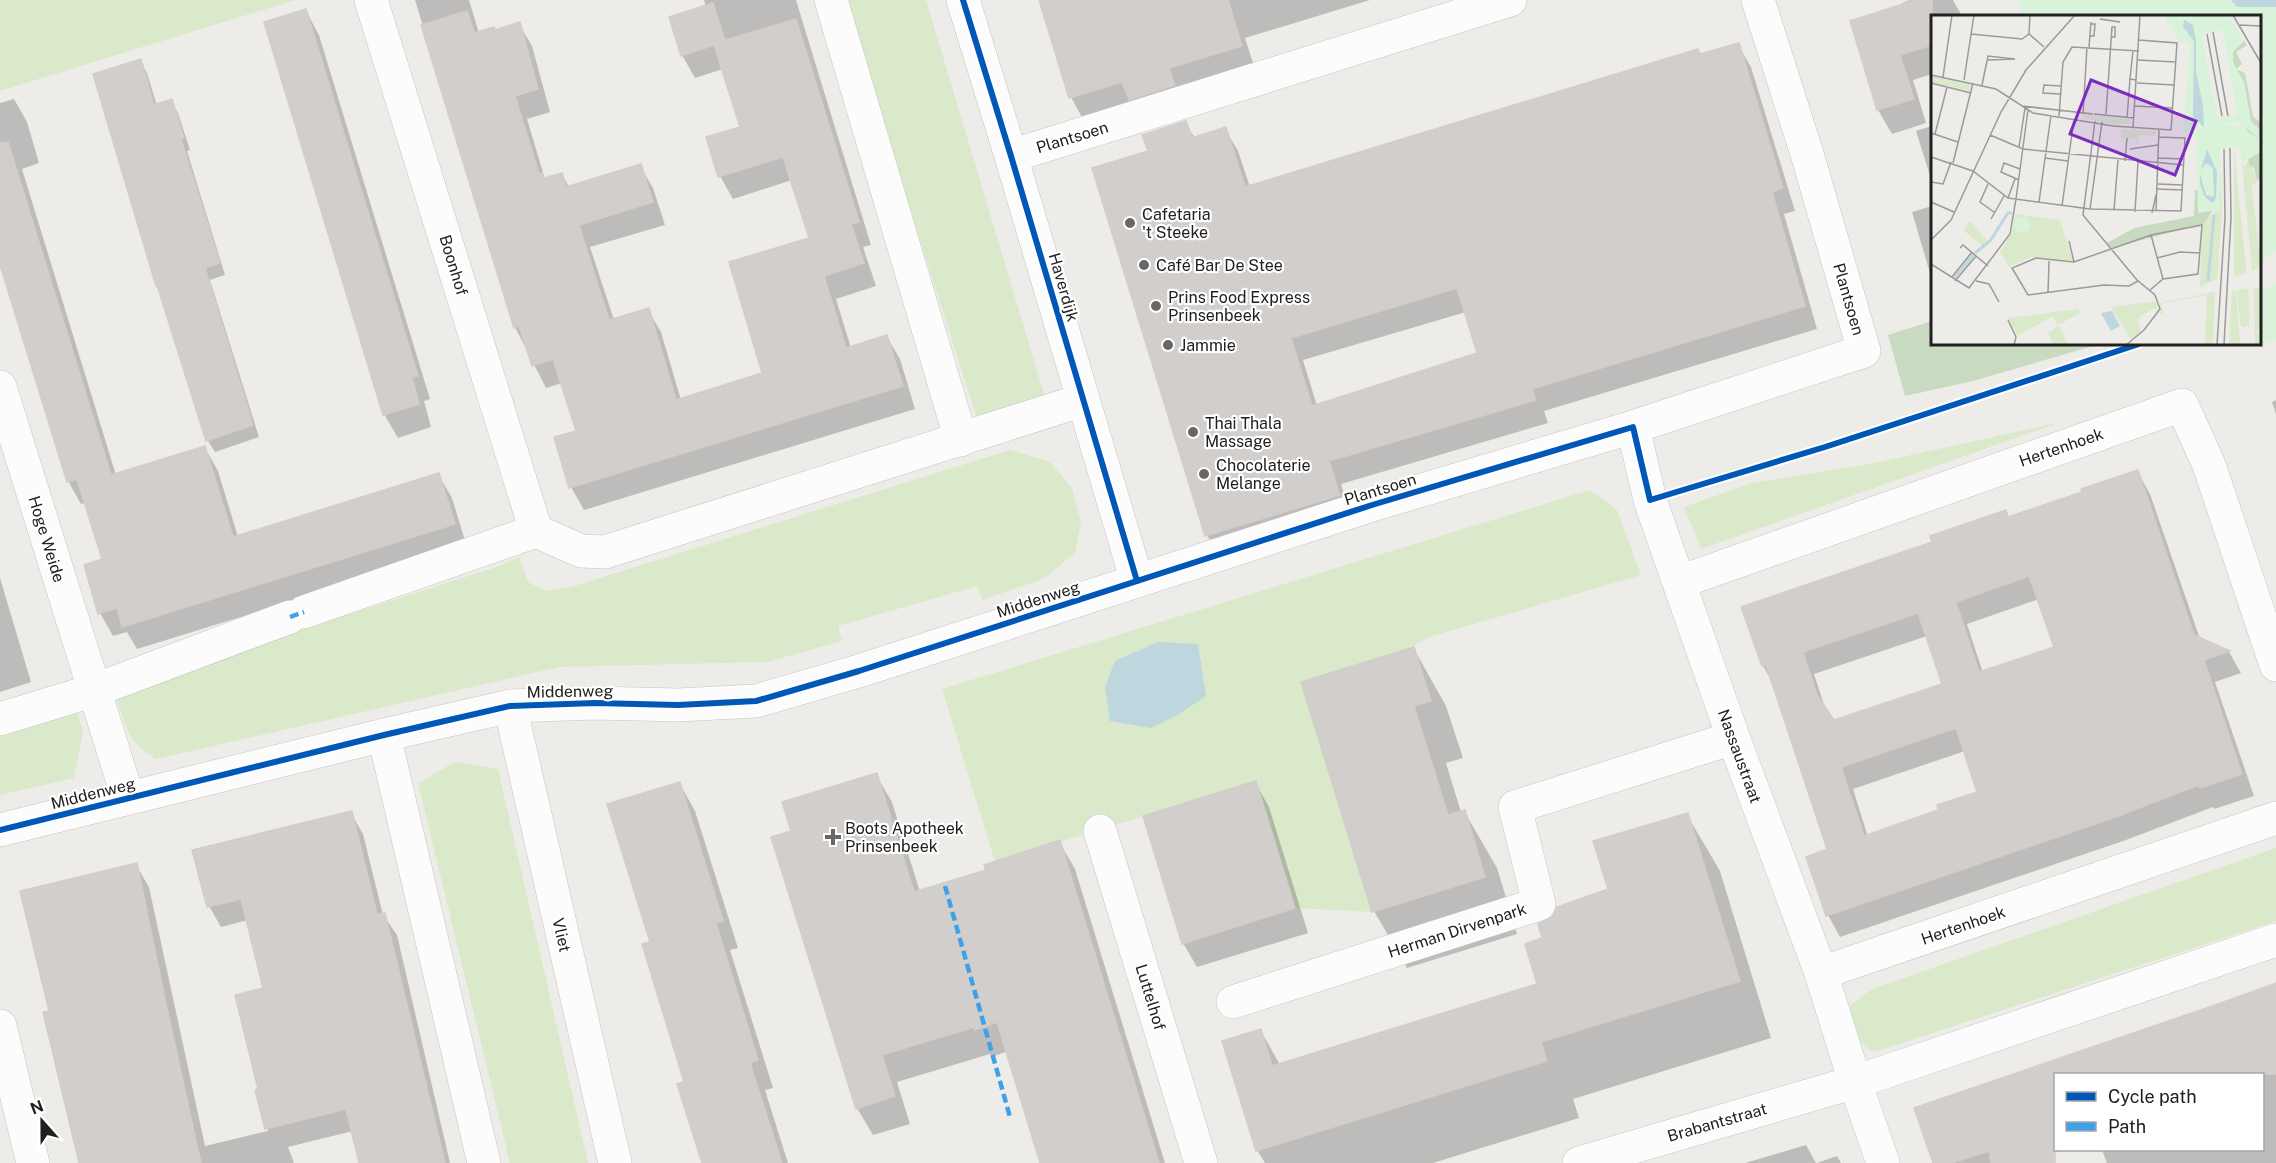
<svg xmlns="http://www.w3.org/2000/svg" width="2276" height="1163" viewBox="0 0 2276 1163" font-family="'Public Sans',sans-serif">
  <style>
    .grass { fill: #d9e9ca }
    .forest { fill: #c8dac0 }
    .park { fill: #d9f2da }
    .water { fill: #bed6de }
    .shadow { fill: #0003; fill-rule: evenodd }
    .building { fill: #d1cecc; stroke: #d1ceca; stroke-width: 1.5; fill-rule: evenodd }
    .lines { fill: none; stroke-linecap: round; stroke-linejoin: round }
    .minor-casing { stroke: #c5c4c3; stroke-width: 34 }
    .minor { stroke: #fcfcfc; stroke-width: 33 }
    .quiet { stroke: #3da2ea; stroke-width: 4.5; stroke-dasharray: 9 4.5; stroke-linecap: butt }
    .cycleway-casing { stroke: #fff; stroke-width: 10 }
    .cycleway { stroke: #0057b8; stroke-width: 6 }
    .poi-dot { fill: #686766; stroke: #fff; stroke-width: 2 }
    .labels { text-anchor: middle; stroke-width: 4.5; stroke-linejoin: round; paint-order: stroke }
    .street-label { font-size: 16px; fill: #202020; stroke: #fff }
    .poi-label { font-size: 16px; fill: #202020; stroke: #fff; text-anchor: start }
    .inset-river { fill: none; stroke: #bed6de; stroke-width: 3 }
    .inset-road { fill: none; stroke: #9c9a99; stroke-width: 1.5 }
    .view { fill: #7b2cbf; fill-opacity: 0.15; stroke: #7b2cbf; stroke-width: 3 }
    .inset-edge { fill: none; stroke: #202020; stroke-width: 3 }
  </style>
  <rect width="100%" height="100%" fill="#eeece9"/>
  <!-- grass -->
  <g class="grass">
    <path d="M 0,0 L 295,0 L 0,91 Z"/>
    <path d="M 844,0 L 926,0 L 1046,401 L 978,422 Z"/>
    <path d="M 2061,422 L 1701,549 L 1684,507 L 1752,483 L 1870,464 Z"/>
    <path d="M 1010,450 L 1050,462 L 1072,488 L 1081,523 L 1075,553 L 1043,579 L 982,600 L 977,586 L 838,626 L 842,641 L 767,662 L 559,667 L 156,759 C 125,741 125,721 114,690 L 500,566 L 519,557 L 528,582 L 545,591 L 571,587 Z"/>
    <path d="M 1590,490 L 1617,510 L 1641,575 L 1429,637 L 1411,648 L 1372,912 L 1295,908 L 1255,782 L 995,862 L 942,689 Z"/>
    <path d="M 74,703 L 83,731 L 74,778 L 0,795 L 0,724 Z"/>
    <path d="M 455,762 L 498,769 L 588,1163 L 510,1163 L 418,783 Z"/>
    <path d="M 2276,848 L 2276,921 L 1874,1052 C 1851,1039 1854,1030 1850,1006 L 1872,989 Z"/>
  </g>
  <!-- forest -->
  <path class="forest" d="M 1932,321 L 1932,344 L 2100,344 L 1973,381 L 1905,396 L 1888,335 Z"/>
  <!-- park -->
  <g class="park">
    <path d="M 2018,0 L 2276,0 L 2276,251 L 2260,262 L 2260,16 L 2022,16 Z"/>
    <path d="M 2276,283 L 2276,341 L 2260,343 L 2260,293 Z"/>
  </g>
  <!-- water -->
  <g class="water">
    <path d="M 2231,0 L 2276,0 L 2276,7 L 2237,7 Z"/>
    <path d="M 1158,642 L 1198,644 L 1206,696 L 1176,716 L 1151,728 L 1110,721 L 1105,687 L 1115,661 Z"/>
  </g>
  <!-- shadow -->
  <g class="shadow">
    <path d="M 415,0 L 469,0 L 479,33 L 495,32 L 519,24 L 532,46 L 550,112 L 527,119 L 545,179 L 562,174 L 569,187 L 640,166 L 653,188 L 665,225 L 590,247 L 614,320 L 648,310 L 661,332 L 681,400 L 764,374 L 811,239 L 792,180 L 733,199 L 720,176 L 742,128 L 723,69 L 695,78 L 682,55 L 706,7 L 704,0 L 796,0 L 871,245 L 863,247 L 876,286 L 836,299 L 851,348 L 887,337 L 900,359 L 915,409 L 584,510 L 571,487 L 577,432 L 562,383 L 546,388 L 515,327 Z"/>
    <path d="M 1041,0 L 1370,0 L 1245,38 L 1255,69 L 1084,121 L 1071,97 Z"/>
    <path d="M 1910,0 L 1953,0 L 1962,16 L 1932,16 L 1932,74 L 1913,80 L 1926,123 L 1892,134 L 1878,110 L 1902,3 Z"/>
    <path d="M 306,11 L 319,35 L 430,399 L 424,401 L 431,427 L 398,438 L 384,414 Z"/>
    <path d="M 1738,45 L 1751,67 L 1795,211 L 1784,214 L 1817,329 L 1544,411 L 1548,423 L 1341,484 L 1351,518 L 1220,558 L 1207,535 L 1150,152 L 1185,123 L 1195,138 L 1225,129 L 1238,151 L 1250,187 ZM 1466,312 L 1479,354 L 1317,406 L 1303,360 Z"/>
    <path d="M 140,61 L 147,73 L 157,106 L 171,101 L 178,113 L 190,150 L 187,151 L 225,275 L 210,280 L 259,437 L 215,452 L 208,441 L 161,293 L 157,285 L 94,75 Z"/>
    <path d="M 14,99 L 27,122 L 39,163 L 22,169 L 116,475 L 205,448 L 218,471 L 238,537 L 438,474 L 452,498 L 467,547 L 137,649 L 127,632 L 113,636 L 100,613 L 104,560 L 86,503 L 81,504 L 68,481 L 0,259 L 0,103 Z"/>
    <path d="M 1932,126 L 1932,182 L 1916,131 Z"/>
    <path d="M 1932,206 L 1932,280 L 1912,212 Z"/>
    <path d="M 2276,400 L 2276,414 L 2272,402 Z"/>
    <path d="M 2138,472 L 2150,494 L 2200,639 L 2229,652 L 2241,673 L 2215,682 L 2254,796 L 2214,809 L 2213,807 L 2126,840 L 1840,937 L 1828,915 L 1829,850 L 1773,683 L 1763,666 L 1743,608 L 1934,543 L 2005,512 L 2009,518 ZM 2039,599 L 2056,648 L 1983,673 L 1967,624 ZM 1927,636 L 1943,685 L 1834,722 L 1826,711 L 1814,674 ZM 1965,751 L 1979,793 L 1940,811 L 1868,837 L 1853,789 Z"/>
    <path d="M 0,578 L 31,682 L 0,692 Z"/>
    <path d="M 1414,649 L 1446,706 L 1463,758 L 1446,763 L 1461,812 L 1464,811 L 1497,868 L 1517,934 L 1407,968 L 1374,911 Z"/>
    <path d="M 876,775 L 892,802 L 920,892 L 988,871 L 1059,842 L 1075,869 L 1165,1163 L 1041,1163 L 1008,1051 L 992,1057 L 990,1054 L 897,1082 L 910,1124 L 873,1135 L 857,1108 L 793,832 Z"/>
    <path d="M 1255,782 L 1269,807 L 1308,933 L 1197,967 L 1183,943 Z"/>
    <path d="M 680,784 L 695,811 L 738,948 L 730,950 L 773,1088 L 765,1090 L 788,1163 L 704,1163 L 652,943 Z"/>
    <path d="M 351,813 L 363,834 L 383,915 L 397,935 L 450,1163 L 360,1163 L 353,1131 L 288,1147 L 294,1163 L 80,1163 L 51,1012 L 136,865 L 149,887 L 205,1146 L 268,1131 L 260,1090 L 265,989 L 248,920 L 221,927 L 209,906 Z"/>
    <path d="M 1687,815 L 1720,871 L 1771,1038 L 1573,1099 L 1579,1118 L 1433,1163 L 1265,1163 L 1257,1150 L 1261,1031 L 1280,1065 L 1539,985 L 1544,939 L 1610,890 Z"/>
    <path d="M 2276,985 L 2276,1163 L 2107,1163 L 2102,1150 L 2262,1150 L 2262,1074 L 2056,1074 L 2056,1150 L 2063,1150 L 2025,1163 L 1935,1163 L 1916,1109 Z"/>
    <path d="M 1806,1145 L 1816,1163 L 1745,1163 Z"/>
    <path d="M 1837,1156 L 1841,1163 L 1817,1163 Z"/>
  </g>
  <!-- building -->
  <g class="building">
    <path d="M 1039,0 L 1228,0 L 1242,46 L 1169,68 L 1175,85 L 1129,100 L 1122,82 L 1069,98 Z"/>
    <path d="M 1915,0 L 1932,0 L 1932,45 L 1900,55 L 1914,99 L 1877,110 L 1850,21 Z"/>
    <path d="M 713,3 L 725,40 L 796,19 L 859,222 L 851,224 L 864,263 L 824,276 L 846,348 L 887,335 L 903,386 L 569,488 L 554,437 L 576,431 L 553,359 L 532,366 L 519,326 L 514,328 L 421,25 L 467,11 L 474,33 L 494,27 L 495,30 L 520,22 L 538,89 L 515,96 L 539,174 L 542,173 L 544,178 L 562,173 L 566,187 L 641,164 L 653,202 L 579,225 L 609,320 L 649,308 L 676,400 L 762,373 L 729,262 L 809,238 L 783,157 L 718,177 L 706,137 L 740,127 L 714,45 L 681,56 L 669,17 Z"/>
    <path d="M 306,9 L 418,376 L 412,377 L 419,404 L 383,415 L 264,22 Z"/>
    <path d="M 1739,43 L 1783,188 L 1772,192 L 1805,306 L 1532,389 L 1536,400 L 1329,461 L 1340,495 L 1205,536 L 1092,168 L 1148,151 L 1142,135 L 1186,121 L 1192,138 L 1226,127 L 1245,187 L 1698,49 L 1700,54 ZM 1457,288 L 1477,353 L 1312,406 L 1291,338 Z"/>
    <path d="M 141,59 L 154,105 L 172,99 L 184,138 L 181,139 L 220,263 L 205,268 L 253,425 L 206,441 L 157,285 L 156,286 L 93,74 Z"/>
    <path d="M 8,142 L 111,475 L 205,446 L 233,537 L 439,473 L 455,524 L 122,627 L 117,608 L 98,614 L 84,565 L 102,559 L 77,479 L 67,482 L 0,265 L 0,143 Z"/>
    <path d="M 2138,470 L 2194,635 L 2230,651 L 2204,660 L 2242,774 L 2200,788 L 2199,785 L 2113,818 L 1826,916 L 1806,857 L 1827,849 L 1766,665 L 1762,666 L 1741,607 L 1932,542 L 1930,536 L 2006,510 L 2008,517 L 2082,492 L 2081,489 ZM 2029,576 L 2054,647 L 1979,672 L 1956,602 ZM 1918,613 L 1942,684 L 1834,720 L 1817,695 L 1803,652 ZM 1956,728 L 1977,792 L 1937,805 L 1938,810 L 1864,836 L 1841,767 Z"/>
    <path d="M 1414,647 L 1431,701 L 1414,706 L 1448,815 L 1465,810 L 1485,877 L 1372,912 L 1301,682 Z"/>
    <path d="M 877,773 L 914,892 L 986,870 L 984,865 L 1060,840 L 1159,1163 L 1040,1163 L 997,1022 L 975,1030 L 974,1027 L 882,1055 L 895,1096 L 856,1109 L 771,837 L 791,831 L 782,802 Z"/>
    <path d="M 1256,781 L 1295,908 L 1182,944 L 1143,816 Z"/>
    <path d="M 680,782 L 723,921 L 716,923 L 758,1060 L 750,1063 L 782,1163 L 702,1163 L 677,1084 L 684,1082 L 642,944 L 650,942 L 607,804 Z"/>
    <path d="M 352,811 L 377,914 L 385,913 L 445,1163 L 359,1163 L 346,1109 L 265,1129 L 255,1090 L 258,1089 L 235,995 L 263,988 L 241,899 L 207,907 L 192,850 Z"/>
    <path d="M 1688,813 L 1740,981 L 1541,1042 L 1547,1061 L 1256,1151 L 1222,1041 L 1261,1029 L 1272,1066 L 1537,984 L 1525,944 L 1542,938 L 1538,924 L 1552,917 L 1557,907 L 1608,889 L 1593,841 Z"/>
    <path d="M 137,863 L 166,1004 L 201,1163 L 79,1163 L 43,1012 L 49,1011 L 20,891 Z"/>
    <path d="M 2276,983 L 2276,1074 L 2055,1074 L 2055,1163 L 1991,1163 L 1989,1151 L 1952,1163 L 1933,1163 L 1914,1108 L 2221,1003 Z"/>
  </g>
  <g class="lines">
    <defs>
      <g id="minor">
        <path d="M 371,0 L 536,531"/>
        <path d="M 831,0 L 961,440"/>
        <path d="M 963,0 L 1011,156 L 1137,581"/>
        <path d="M 1011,156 L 1510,0"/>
        <path d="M 0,387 L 128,798"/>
        <path d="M 1633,427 L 1650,500 L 1732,734 L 1821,973 L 1855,1082 L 1883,1163"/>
        <path d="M 1679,582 L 2182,405 L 2209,465 L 2276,665"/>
        <path d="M 304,612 L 536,531 L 581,551 L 605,552 L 1083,400"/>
        <path d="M 510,706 L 615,1163"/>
        <path d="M 0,719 L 95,690 L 290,617"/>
        <path d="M 384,735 L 484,1163"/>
        <path d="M 0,830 L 384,735 L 510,706 L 595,703 L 678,705 L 756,701 L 859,671 L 1372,505 L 1633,427 L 1864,351 L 1808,157 L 1758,0"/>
        <path d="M 1100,831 L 1201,1163"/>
        <path d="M 1821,973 L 2276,818"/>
        <path d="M 1233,1002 L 1539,904 L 1515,807 L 1733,738"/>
        <path d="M 0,1026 L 33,1163"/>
        <path d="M 1579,1163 L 1855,1082 L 2276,940"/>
      </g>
    </defs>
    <!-- minor casing -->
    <use href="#minor" class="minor-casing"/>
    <!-- minor -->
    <use href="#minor" class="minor"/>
    <!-- quiet -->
    <g class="quiet">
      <path d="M 290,617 L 304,612"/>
      <path d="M 945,886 L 1010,1117"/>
    </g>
    <defs>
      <g id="cycleway">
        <path d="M 963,0 L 1011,156 L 1137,581"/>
        <path d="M 0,830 L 384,735 L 510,706 L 595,703 L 678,705 L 756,701 L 859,671 L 1372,505 L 1633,427 L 1650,500 L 1825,447 L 2139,344"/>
      </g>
    </defs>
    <!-- cycleway casing -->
    <use href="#cycleway" class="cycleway-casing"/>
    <!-- cycleway -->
    <use href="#cycleway" class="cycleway"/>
  </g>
  <!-- markers -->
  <g class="poi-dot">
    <circle cx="1130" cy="223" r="6"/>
    <circle cx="1144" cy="265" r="6"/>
    <circle cx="1156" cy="306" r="6"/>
    <circle cx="1168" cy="345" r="6"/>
    <circle cx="1193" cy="432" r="6"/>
    <circle cx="1204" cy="474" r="6"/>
    <path d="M830 828h6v6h6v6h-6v6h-6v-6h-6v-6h6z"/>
  </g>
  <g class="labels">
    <!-- street labels -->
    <g class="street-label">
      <text transform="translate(1072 137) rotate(-17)" y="6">Plantsoen</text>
      <text transform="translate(454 265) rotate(73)" y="6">Boonhof</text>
      <text transform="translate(1064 287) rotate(74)" y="6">Haverdijk</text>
      <text transform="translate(1849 299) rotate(74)" y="6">Plantsoen</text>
      <text transform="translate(2061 447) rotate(-19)" y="6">Hertenhoek</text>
      <text transform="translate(1380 489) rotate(-17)" y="6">Plantsoen</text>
      <text transform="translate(47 539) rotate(73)" y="6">Hoge Weide</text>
      <text transform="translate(1038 599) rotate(-18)" y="6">Middenweg</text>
      <text transform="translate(570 691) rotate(-1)" y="6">Middenweg</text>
      <text transform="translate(1740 756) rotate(70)" y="6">Nassaustraat</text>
      <text transform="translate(93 793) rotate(-14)" y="6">Middenweg</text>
      <text transform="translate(1963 925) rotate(-19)" y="6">Hertenhoek</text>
      <text transform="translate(1457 930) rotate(-18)" y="6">Herman Dirvenpark</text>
      <text transform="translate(562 935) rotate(77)" y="6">Vliet</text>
      <text transform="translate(1151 997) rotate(73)" y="6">Luttelhof</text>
      <text transform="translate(1717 1122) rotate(-16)" y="6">Brabantstraat</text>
    </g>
    <!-- poi labels -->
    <g class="poi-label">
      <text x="1142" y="220">Cafetaria<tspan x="1142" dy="18">'t Steeke</tspan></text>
      <text x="1156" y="271">Café Bar De Stee</text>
      <text x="1168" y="303">Prins Food Express<tspan x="1168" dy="18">Prinsenbeek</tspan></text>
      <text x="1180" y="351">Jammie</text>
      <text x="1205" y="429">Thai Thala<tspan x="1205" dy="18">Massage</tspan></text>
      <text x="1216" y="471">Chocolaterie<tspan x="1216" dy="18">Melange</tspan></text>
      <text x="845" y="834">Boots Apotheek<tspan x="845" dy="18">Prinsenbeek</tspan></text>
    </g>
  </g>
  <!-- overview -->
  <g transform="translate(1931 15)">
    <rect width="330" height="330" fill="#eeece9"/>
    <path d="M 0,61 L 40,70 L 38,76 L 0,67 ZM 153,99 L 198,104 L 200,109 L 183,110 L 153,103 ZM 191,114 L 225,116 L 225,121 L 208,120 L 207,132 L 204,124 L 190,123 ZM 303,133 L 315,253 L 315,258 L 303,262 ZM 289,141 L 291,195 L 286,264 L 269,272 L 271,205 L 289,195 ZM 318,146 L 326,166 L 321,171 L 319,155 L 330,251 L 321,256 L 311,147 L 313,151 ZM 84,199 L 129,205 L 142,246 L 101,242 L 78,252 L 69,237 L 81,218 ZM 39,206 L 57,227 L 53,232 L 32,215 ZM 330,272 L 330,309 L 325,319 L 330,316 L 330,330 L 324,330 L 323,273 ZM 316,273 L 318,281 L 319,310 L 317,289 L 318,310 L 314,313 L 309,310 L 306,276 ZM 301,275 L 305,276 L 309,330 L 298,330 ZM 284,277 L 282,330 L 274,330 L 276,280 L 233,288 L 230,290 L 234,301 L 229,299 L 229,289 L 231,287 ZM 225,286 L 227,299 L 223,293 L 206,304 L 210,316 L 200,324 L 180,292 ZM 147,294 L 149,298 L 127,310 L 138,330 L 117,330 L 122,327 L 117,318 L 127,311 L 122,301 L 86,321 L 77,303 Z" fill="#d9e9ca"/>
    <path d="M 313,25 L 316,30 L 305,37 L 311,49 L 305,54 L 314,58 L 322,102 L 330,107 L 330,125 L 316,116 L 303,57 L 301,36 ZM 314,116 L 330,127 L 330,162 L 326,166 L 323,153 L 318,150 ZM 264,175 L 267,175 L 267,197 L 282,195 L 272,209 L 181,233 L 176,228 L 203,213 L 263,201 Z" fill="#c8dac0"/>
    <path d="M 235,0 L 297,0 L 313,26 L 302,37 L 302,47 L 313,67 L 320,106 L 330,116 L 330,125 L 308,107 L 273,108 L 263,116 L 252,118 L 259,28 L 247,27 L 241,10 L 236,8 ZM 292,14 L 306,100 L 286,102 L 271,20 ZM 277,108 L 309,110 L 330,127 L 330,137 L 311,147 L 309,132 L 289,134 L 289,195 L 267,198 L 265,123 L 256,121 ZM83 210a8 8 0 1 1 16 0a8 8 0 1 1-16 0Z" fill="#d9f2da" fill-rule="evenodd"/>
    <path d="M 253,5 L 262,10 L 265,26 L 265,58 L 272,90 L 274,134 L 273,112 L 262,102 L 263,26 L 252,12 ZM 276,134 L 286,157 L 285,183 L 281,188 L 273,181 L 269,168 L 269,159 L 275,180 L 283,182 L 282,153 L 275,148 L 270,155 ZM 181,296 L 189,311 L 180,316 L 170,298 Z" fill="#bed6de"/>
    <path class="inset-river" d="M 44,238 L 59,226 L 77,198 L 81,198M 24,262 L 42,240M 277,266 L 283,200"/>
    <path class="inset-road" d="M 99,0 L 98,19 L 113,32M 302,0 L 330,48M 169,4 L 189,7M 309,10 L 330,11M 282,17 L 297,101M 40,19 L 91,24 L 98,19M 276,19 L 291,101M 159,21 L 163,21 L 164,9 L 160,9M 158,32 L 160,7M 207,45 L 244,47M 0,60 L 65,74 L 102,98 L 182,111 L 240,115 L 246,28 L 208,25M 12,62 L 21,0M 199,64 L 202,35M 33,65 L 43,0M 0,68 L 40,78M 206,68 L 243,70M 51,70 L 57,41 L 84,44 L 56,45M 129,79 L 112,78 L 113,70 L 130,71M 91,91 L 162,99M 204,91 L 241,93M 152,99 L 156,32M 163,99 L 203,103M 175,99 L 181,12 L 184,12 L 184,22 L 180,22M 128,101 L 132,47 L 141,32 L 208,36M 196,103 L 199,64 L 205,65M 164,106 L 152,200 L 206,265 L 224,280 L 229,294 L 213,315 L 195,330M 202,113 L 209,0M 0,118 L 27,127M 4,119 L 16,72M 59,120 L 92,134 L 252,150M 88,132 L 94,93M 199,134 L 227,130M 0,142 L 42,156 L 77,183 L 159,194 L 250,196 L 254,123 L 227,122M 114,143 L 137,146M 227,143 L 253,144M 194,146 L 196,123M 22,148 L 42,68M 88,165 L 70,157 L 73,148 L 89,154M 0,167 L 12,169 L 20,147M 57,169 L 49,187 L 63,197M 227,169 L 252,170M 225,174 L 252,175M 77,183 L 84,164M 85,184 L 97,95M 0,187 L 23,197M 108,187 L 120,100M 131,191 L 143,104M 159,194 L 171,107M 183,195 L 187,145M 225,195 L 228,114M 204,197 L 207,147M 221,198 L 225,180M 60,204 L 73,181M 220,220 L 232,264M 0,225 L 20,205 L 70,97 L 95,55 L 144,0M 138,226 L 143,247M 29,233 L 32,230 L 57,251M 226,243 L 249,237 L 269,238M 0,249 L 38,273 L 79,219 L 85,184M 21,262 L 41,237M 24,266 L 45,241M 45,266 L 58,269 L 68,287M 207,266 L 198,271 L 173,270 L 97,280 L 81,253 L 105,243 L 143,247 L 220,220 L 271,210 L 267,259 L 232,264 L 219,275M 117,278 L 118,246M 77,305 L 85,322 L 83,330M 286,330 L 294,203 L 293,134M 293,330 L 300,203 L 299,133"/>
    <path class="view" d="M 160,65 L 265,106 L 244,160 L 139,119 Z"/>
    <rect width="330" height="330" class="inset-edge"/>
  </g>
  <!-- legend -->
  <rect x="2054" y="1073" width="210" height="78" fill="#ffffff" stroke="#a6a6a6" stroke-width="1.5"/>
  <rect x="2066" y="1092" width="30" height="9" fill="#0057b8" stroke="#a6a6a6" stroke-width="1.5"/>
  <text x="2108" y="1103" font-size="18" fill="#202020">Cycle path</text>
  <rect x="2066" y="1122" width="30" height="9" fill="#3da2ea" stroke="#a6a6a6" stroke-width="1.5"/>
  <text x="2108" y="1133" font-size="18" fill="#202020">Path</text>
  <!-- north arrow -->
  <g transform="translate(42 1121) rotate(339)" stroke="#ffffff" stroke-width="4.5" paint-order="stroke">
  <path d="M0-4.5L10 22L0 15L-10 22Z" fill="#202020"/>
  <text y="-9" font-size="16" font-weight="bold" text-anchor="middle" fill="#202020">N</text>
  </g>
</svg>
